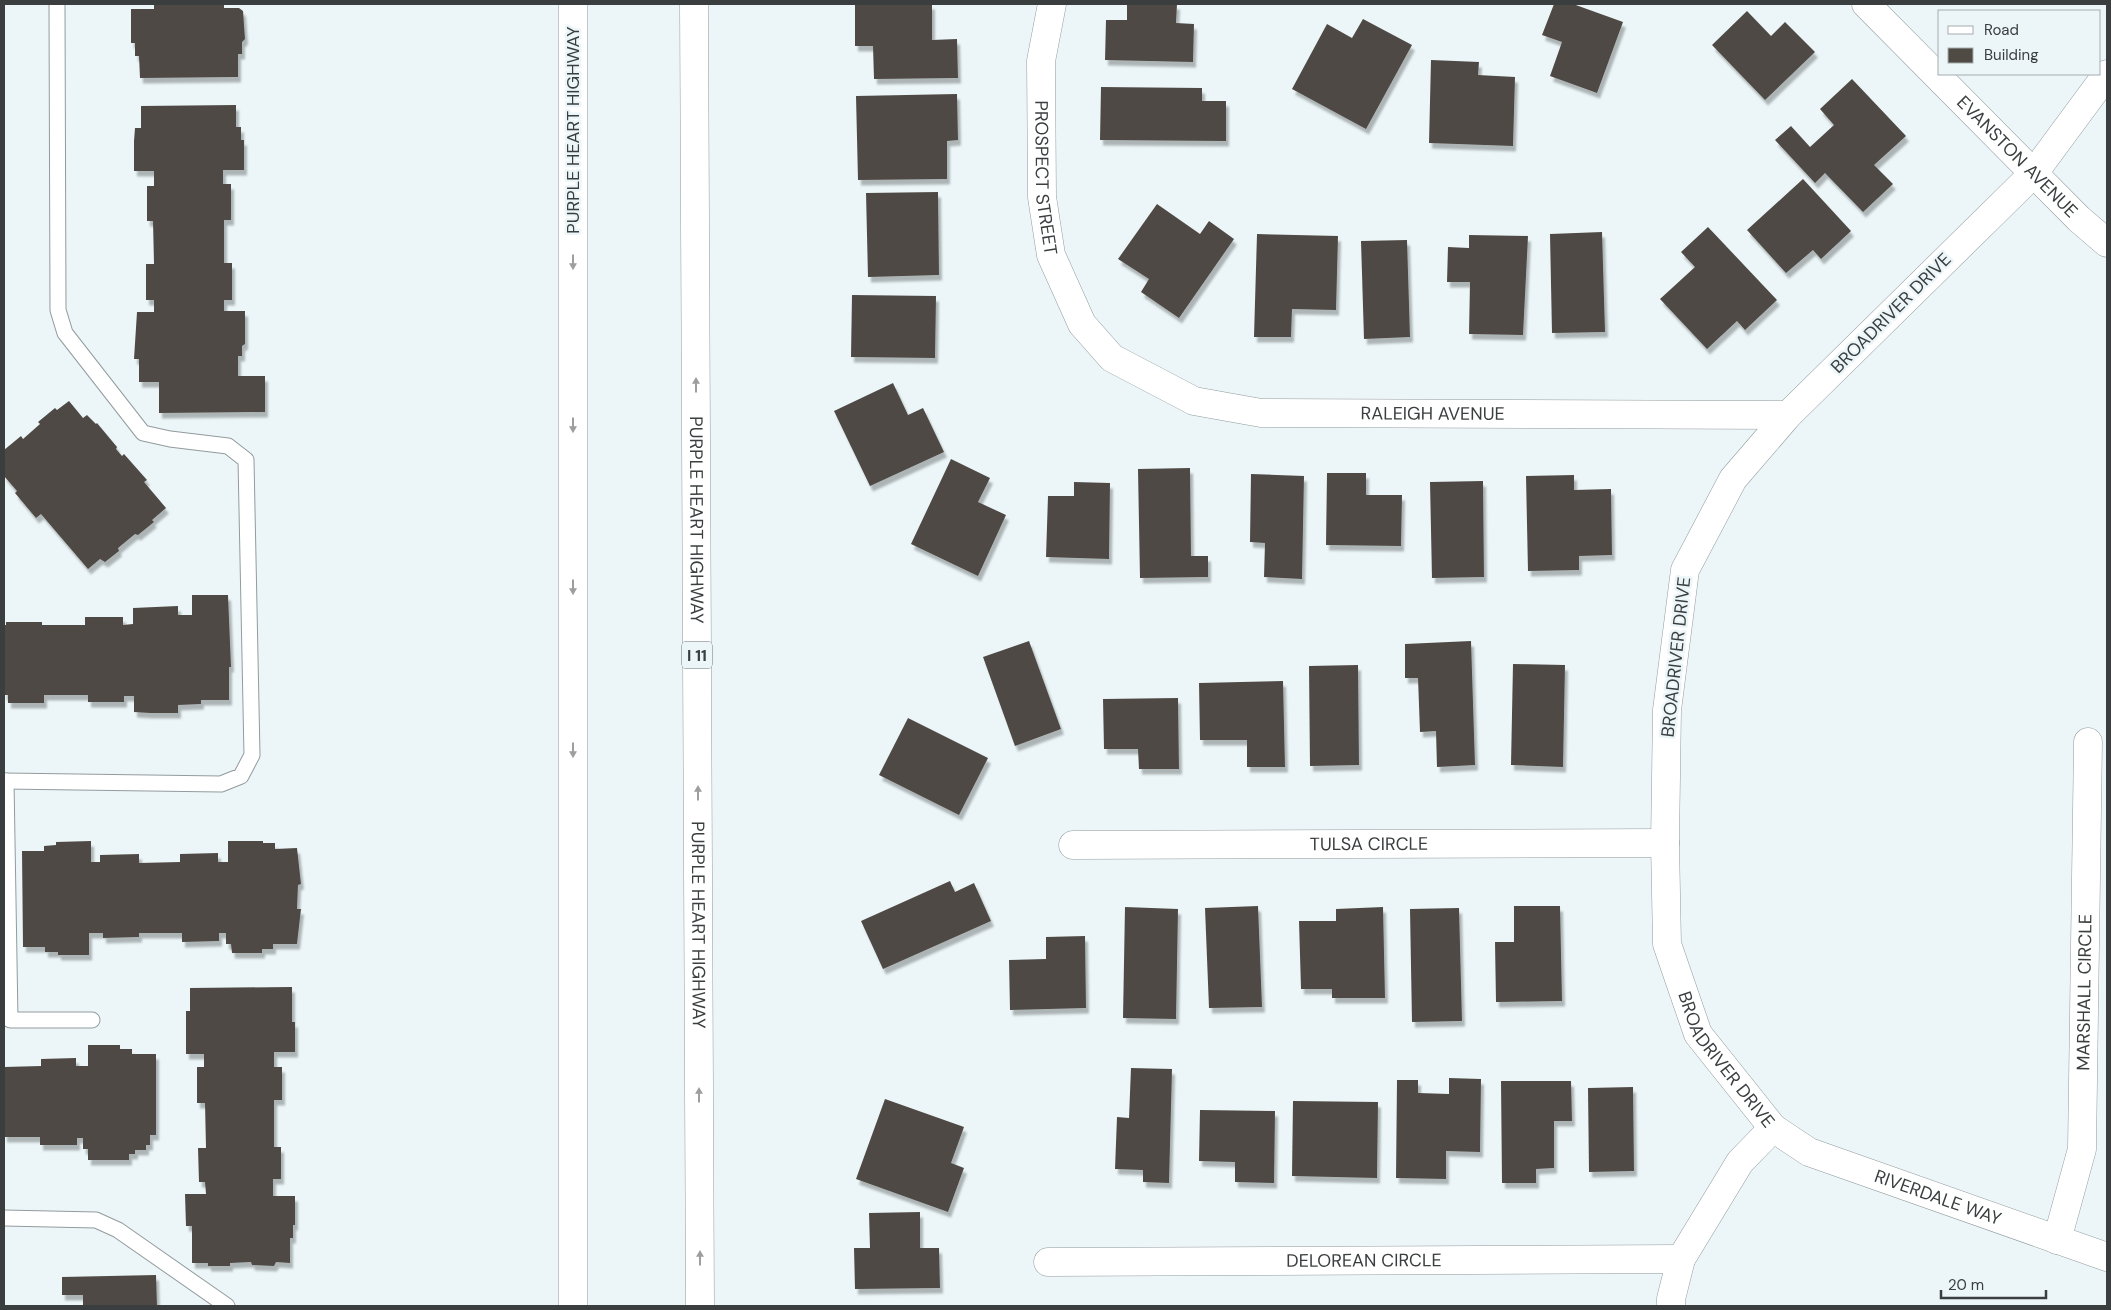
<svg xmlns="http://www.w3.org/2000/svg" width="2111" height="1310" viewBox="0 0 2111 1310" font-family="'DM Sans',sans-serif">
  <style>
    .building { fill: #4f4a44; filter: url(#shadow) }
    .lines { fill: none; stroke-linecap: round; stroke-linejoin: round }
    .lane-casing { stroke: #929b9d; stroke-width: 17 }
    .street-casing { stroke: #929b9d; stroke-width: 29 }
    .highway-casing { stroke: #929b9d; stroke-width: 29 }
    .lane { stroke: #fff; stroke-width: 15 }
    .street { stroke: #fff; stroke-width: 28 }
    .highway { stroke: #fff; stroke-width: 28 }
    .oneway { fill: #9c9e9f }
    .labels { text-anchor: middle; stroke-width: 5; stroke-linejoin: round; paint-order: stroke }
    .shield { fill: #ecf6f8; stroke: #6f7576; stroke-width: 1 }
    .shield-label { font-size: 16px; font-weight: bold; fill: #3a3e3f }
    .street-label { font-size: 18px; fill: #3a3e3f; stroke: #ecf6f8 }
  </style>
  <defs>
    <filter id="shadow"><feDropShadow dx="3" dy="5.5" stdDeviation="1" flood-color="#0004"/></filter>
  </defs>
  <rect width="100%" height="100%" fill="#ecf6f8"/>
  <!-- building -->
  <g class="building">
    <path d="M 154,4 L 224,4 L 224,8 L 239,8 L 243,11 L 245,39 L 242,42 L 242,54 L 238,54 L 238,77 L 140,78 L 139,56 L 135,56 L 135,43 L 131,43 L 131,9 L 154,9 Z"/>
    <path d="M 855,4 L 932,4 L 932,40 L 957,39 L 958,78 L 874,79 L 873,46 L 855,46 Z"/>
    <path d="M 1127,4 L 1177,4 L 1176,23 L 1194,24 L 1193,62 L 1105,60 L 1106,20 L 1127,20 Z"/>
    <path d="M 1554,4 L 1573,4 L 1623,22 L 1597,93 L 1550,76 L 1562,42 L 1542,35 Z"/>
    <path d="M 1747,11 L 1771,36 L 1785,22 L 1815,52 L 1765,100 L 1712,45 Z"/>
    <path d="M 1363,19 L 1412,45 L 1366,129 L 1292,89 L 1327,24 L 1352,38 Z"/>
    <path d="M 1431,60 L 1479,62 L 1478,75 L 1515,77 L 1513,146 L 1429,143 Z"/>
    <path d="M 1852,79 L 1906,136 L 1874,165 L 1893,184 L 1863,212 L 1825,173 L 1815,183 L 1775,140 L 1791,126 L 1810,147 L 1834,125 L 1820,109 Z"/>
    <path d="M 1101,87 L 1202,88 L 1202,101 L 1226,101 L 1226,141 L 1100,140 Z"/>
    <path d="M 957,94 L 958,140 L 947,141 L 947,179 L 858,180 L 856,96 Z"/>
    <path d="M 236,105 L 236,127 L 241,127 L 241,140 L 244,140 L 244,170 L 223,170 L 223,184 L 231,184 L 231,220 L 224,220 L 224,263 L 232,263 L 232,300 L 224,300 L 224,311 L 245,311 L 245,344 L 242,346 L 242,356 L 238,356 L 238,376 L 265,376 L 265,412 L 159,413 L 159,382 L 139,382 L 139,359 L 134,359 L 137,312 L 154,312 L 154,300 L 146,300 L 146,264 L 154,264 L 153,221 L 147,221 L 147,186 L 154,186 L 154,171 L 134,171 L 134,141 L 135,128 L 141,128 L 141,106 Z"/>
    <path d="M 1803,179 L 1851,231 L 1821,259 L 1813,250 L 1786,273 L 1747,230 Z"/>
    <path d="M 938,192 L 939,275 L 868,277 L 866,193 Z"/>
    <path d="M 1157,204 L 1200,234 L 1209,221 L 1234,239 L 1179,318 L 1141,292 L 1149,279 L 1118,259 Z"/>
    <path d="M 1708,227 L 1777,300 L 1745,330 L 1737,321 L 1707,349 L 1660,299 L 1695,267 L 1681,252 Z"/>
    <path d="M 1602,232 L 1605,332 L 1552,333 L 1550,234 Z"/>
    <path d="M 1257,234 L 1338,236 L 1336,310 L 1292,309 L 1291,337 L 1254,337 Z"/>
    <path d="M 1469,235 L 1528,236 L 1523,335 L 1469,334 L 1470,282 L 1447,282 L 1448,247 L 1469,248 Z"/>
    <path d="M 1407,240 L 1410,337 L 1364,339 L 1361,241 Z"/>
    <path d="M 852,295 L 936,296 L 935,358 L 851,357 Z"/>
    <path d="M 893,383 L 908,415 L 923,408 L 944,452 L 870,486 L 834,411 Z"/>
    <path d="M 69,401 L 83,418 L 87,415 L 96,424 L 97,423 L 117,447 L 116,449 L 122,456 L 124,454 L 147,480 L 144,482 L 166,508 L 152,520 L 154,522 L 138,535 L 135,534 L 118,548 L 119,551 L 105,562 L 100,559 L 88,569 L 41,514 L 36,518 L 15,493 L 17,491 L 4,476 L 4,450 L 21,436 L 23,439 L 40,424 L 38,422 L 55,408 L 57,410 Z"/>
    <path d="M 951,459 L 990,478 L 978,502 L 1006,515 L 978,576 L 911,544 Z"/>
    <path d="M 1190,468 L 1191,556 L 1208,556 L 1208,577 L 1140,578 L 1138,469 Z"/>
    <path d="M 1327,473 L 1366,473 L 1366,495 L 1402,495 L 1401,546 L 1326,545 Z"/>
    <path d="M 1251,474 L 1304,476 L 1302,579 L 1264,577 L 1265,543 L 1250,542 Z"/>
    <path d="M 1574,475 L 1574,490 L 1611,489 L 1612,555 L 1579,556 L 1579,570 L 1528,571 L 1526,476 Z"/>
    <path d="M 1483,481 L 1484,577 L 1432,578 L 1430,482 Z"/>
    <path d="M 1074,482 L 1110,483 L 1109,559 L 1046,557 L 1048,496 L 1074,496 Z"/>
    <path d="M 192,595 L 228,595 L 231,667 L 229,667 L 229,700 L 201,700 L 201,704 L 178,705 L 178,713 L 150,713 L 134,712 L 134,696 L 124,696 L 124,702 L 88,702 L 88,695 L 44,695 L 44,703 L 8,703 L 8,695 L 4,695 L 4,625 L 6,625 L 6,622 L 42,622 L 42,625 L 85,625 L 85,617 L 123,617 L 123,625 L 133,624 L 133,608 L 178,606 L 178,615 L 192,615 Z"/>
    <path d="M 1029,641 L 1061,729 L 1015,746 L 983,657 Z"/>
    <path d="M 1471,641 L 1475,765 L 1437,767 L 1436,731 L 1420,732 L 1418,678 L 1405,678 L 1405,644 Z"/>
    <path d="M 1513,664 L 1565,665 L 1563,767 L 1511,765 Z"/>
    <path d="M 1358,665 L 1359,765 L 1310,766 L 1309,666 Z"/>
    <path d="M 1283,681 L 1285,767 L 1247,767 L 1247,740 L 1200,740 L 1199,683 Z"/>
    <path d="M 1178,698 L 1179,769 L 1139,769 L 1138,749 L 1104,749 L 1103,699 Z"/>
    <path d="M 908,718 L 988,758 L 959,815 L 879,775 Z"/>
    <path d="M 91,841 L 91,862 L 100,862 L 100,855 L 139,854 L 139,863 L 180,862 L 180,854 L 218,853 L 218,862 L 228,862 L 228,841 L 263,841 L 263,843 L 275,843 L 275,849 L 297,848 L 301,884 L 298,885 L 297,909 L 301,909 L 297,944 L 273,944 L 273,949 L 262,949 L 262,953 L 232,953 L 231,944 L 226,944 L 226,933 L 219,933 L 219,941 L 182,942 L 182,933 L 139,933 L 139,937 L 103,938 L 103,933 L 89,933 L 89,955 L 58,955 L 58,952 L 45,952 L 45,947 L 23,947 L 22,851 L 44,851 L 44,846 L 56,845 L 56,842 Z"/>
    <path d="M 950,881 L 955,892 L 974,883 L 991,921 L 883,969 L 861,921 Z"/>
    <path d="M 1258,906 L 1262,1007 L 1209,1008 L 1205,908 Z"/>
    <path d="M 1514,906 L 1560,906 L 1562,1001 L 1496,1002 L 1495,942 L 1514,942 Z"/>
    <path d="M 1125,907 L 1178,909 L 1176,1019 L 1123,1018 Z"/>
    <path d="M 1383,907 L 1385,998 L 1332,998 L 1332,989 L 1301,989 L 1299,921 L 1336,921 L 1336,909 Z"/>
    <path d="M 1459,908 L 1462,1021 L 1412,1022 L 1410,909 Z"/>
    <path d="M 1085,936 L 1086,1008 L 1010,1010 L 1009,960 L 1046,959 L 1046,937 Z"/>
    <path d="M 292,987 L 292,1022 L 295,1022 L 295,1052 L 274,1052 L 274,1067 L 282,1067 L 282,1100 L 274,1100 L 274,1147 L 281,1147 L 281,1179 L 273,1179 L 273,1196 L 295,1196 L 295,1225 L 293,1225 L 293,1238 L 290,1238 L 290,1263 L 276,1262 L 274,1266 L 252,1265 L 251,1262 L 230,1263 L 230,1266 L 208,1266 L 208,1263 L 192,1263 L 192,1226 L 186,1226 L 185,1194 L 206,1194 L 205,1182 L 199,1182 L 198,1148 L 206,1148 L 205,1103 L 197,1103 L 197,1067 L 204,1067 L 204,1054 L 186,1054 L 186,1011 L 190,1011 L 190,988 Z"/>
    <path d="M 88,1045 L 120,1045 L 120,1049 L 132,1049 L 132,1054 L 156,1054 L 156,1135 L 150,1135 L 150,1145 L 146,1145 L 146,1150 L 135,1150 L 135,1154 L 129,1154 L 129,1160 L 88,1160 L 88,1149 L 83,1149 L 83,1138 L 77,1138 L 77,1145 L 40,1145 L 40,1137 L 4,1137 L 4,1067 L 41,1066 L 41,1059 L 76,1058 L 76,1066 L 88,1066 Z"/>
    <path d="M 1131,1068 L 1172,1069 L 1169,1183 L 1143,1182 L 1143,1170 L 1115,1169 L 1117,1117 L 1129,1118 Z"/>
    <path d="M 1449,1078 L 1481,1079 L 1480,1152 L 1446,1151 L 1446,1179 L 1396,1178 L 1397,1080 L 1418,1080 L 1418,1093 L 1449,1094 Z"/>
    <path d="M 1501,1081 L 1571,1081 L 1572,1121 L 1554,1121 L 1554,1168 L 1536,1169 L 1536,1183 L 1502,1183 Z"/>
    <path d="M 1633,1087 L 1634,1171 L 1589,1172 L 1588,1088 Z"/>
    <path d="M 885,1099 L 964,1127 L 951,1163 L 964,1168 L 948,1212 L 856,1179 Z"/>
    <path d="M 1293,1101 L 1378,1102 L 1377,1178 L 1292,1176 Z"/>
    <path d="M 1200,1110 L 1275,1111 L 1274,1183 L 1235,1182 L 1235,1162 L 1199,1161 Z"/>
    <path d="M 920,1212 L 920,1248 L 939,1248 L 940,1288 L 855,1289 L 854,1248 L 870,1248 L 869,1213 Z"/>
    <path d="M 156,1275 L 157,1306 L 83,1306 L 83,1295 L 62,1295 L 62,1277 Z"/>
  </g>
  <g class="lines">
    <defs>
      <g id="lane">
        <path d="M 4,781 L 221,784 L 241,776 L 252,755 L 246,460 L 228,446 L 170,439 L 143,433 L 65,333 L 58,310 L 57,4"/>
        <path d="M 6,781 L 10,1020 L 92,1020"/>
        <path d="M 4,1218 L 96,1220 L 118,1230 L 227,1306"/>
      </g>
      <g id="street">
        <path id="s1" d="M 1052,4 L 1041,61 L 1042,197 L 1051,255 L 1082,324 L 1112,358 L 1194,401 L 1261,413 L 1788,415"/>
        <path id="s2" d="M 1866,4 L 2079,219 L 2107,243"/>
        <path id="s3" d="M 2107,74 L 2034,173 L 1788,415 L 1733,479 L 1685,570 L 1667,710 L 1665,843 L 1667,944 L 1698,1034 L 1773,1128 L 1809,1152 L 2107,1257"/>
        <path id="s4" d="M 1073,845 L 1665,843"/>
        <path id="s5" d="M 2057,1240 L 2082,1149 L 2088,742"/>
        <path id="s6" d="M 1048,1262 L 1681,1259"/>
        <path d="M 1671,1306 L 1671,1299 L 1681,1259 L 1740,1162 L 1773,1128"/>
      </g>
      <g id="highway">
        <path d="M 573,4 L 573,1306"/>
        <path id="s7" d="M 694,4 L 700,1306"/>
      </g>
    </defs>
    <!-- lane casing -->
    <use href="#lane" class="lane-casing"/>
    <!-- street casing -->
    <use href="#street" class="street-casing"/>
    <!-- highway casing -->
    <use href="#highway" class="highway-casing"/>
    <!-- lane -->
    <use href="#lane" class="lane"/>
    <!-- street -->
    <use href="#street" class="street"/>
    <!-- highway -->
    <use href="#highway" class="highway"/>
  </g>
  <!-- one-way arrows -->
  <defs><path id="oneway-solid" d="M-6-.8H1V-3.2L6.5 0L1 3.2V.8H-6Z" transform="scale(1.25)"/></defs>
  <g class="oneway">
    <use href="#oneway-solid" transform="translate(573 262) rotate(90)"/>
    <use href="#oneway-solid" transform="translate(696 385) rotate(-90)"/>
    <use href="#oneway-solid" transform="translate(573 425) rotate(90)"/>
    <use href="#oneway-solid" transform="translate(573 587) rotate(90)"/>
    <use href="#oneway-solid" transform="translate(573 750) rotate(90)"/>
    <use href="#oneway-solid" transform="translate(698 793) rotate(-90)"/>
    <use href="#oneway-solid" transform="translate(699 1095) rotate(-90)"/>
    <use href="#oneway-solid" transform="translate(700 1258) rotate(-90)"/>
  </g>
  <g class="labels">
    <!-- shield labels -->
    <rect class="shield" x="682" y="641.5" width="30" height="27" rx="4"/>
    <g class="shield-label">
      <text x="697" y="661">I 11</text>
    </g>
    <!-- street labels -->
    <g class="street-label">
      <text transform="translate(573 130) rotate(-90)" y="6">PURPLE HEART HIGHWAY</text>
      <text dy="6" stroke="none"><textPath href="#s2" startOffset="215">EVANSTON AVENUE</textPath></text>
      <text dy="6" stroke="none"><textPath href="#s1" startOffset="175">PROSPECT STREET</textPath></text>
      <text transform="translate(1891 313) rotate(-45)" y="6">BROADRIVER DRIVE</text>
      <text dy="6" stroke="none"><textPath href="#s1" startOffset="706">RALEIGH AVENUE</textPath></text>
      <text dy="6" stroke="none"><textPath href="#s7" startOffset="516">PURPLE HEART HIGHWAY</textPath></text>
      <text transform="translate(1676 657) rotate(-84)" y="6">BROADRIVER DRIVE</text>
      <text dy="6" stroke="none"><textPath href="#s4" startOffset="296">TULSA CIRCLE</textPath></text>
      <text dy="6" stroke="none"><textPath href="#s7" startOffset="921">PURPLE HEART HIGHWAY</textPath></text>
      <text dy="6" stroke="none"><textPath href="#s5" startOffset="251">MARSHALL CIRCLE</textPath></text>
      <text dy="6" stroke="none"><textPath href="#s3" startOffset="1162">BROADRIVER DRIVE</textPath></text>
      <text dy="6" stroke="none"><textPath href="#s3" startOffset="1426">RIVERDALE WAY</textPath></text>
      <text dy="6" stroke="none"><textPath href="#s6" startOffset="316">DELOREAN CIRCLE</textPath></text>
    </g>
  </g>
  <!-- border -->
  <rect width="2111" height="1310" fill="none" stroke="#3a3e3f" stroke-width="10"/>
  <!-- legend -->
  <rect x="1938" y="10" width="162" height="65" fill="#ecf6f8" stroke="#a5acae"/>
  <rect x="1948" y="26" width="25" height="8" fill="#ffffff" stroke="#a5acae"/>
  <text x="1984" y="35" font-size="15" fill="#3a3e3f">Road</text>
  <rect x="1948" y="48" width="25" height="15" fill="#4f4a44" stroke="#a5acae"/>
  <text x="1984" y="60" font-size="15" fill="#3a3e3f">Building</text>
  <!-- scale -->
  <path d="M1941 1290v8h105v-8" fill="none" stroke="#3a3e3f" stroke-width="2.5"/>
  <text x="1948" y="1290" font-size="15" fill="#3a3e3f" stroke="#ecf6f8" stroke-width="4" paint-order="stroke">20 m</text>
</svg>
